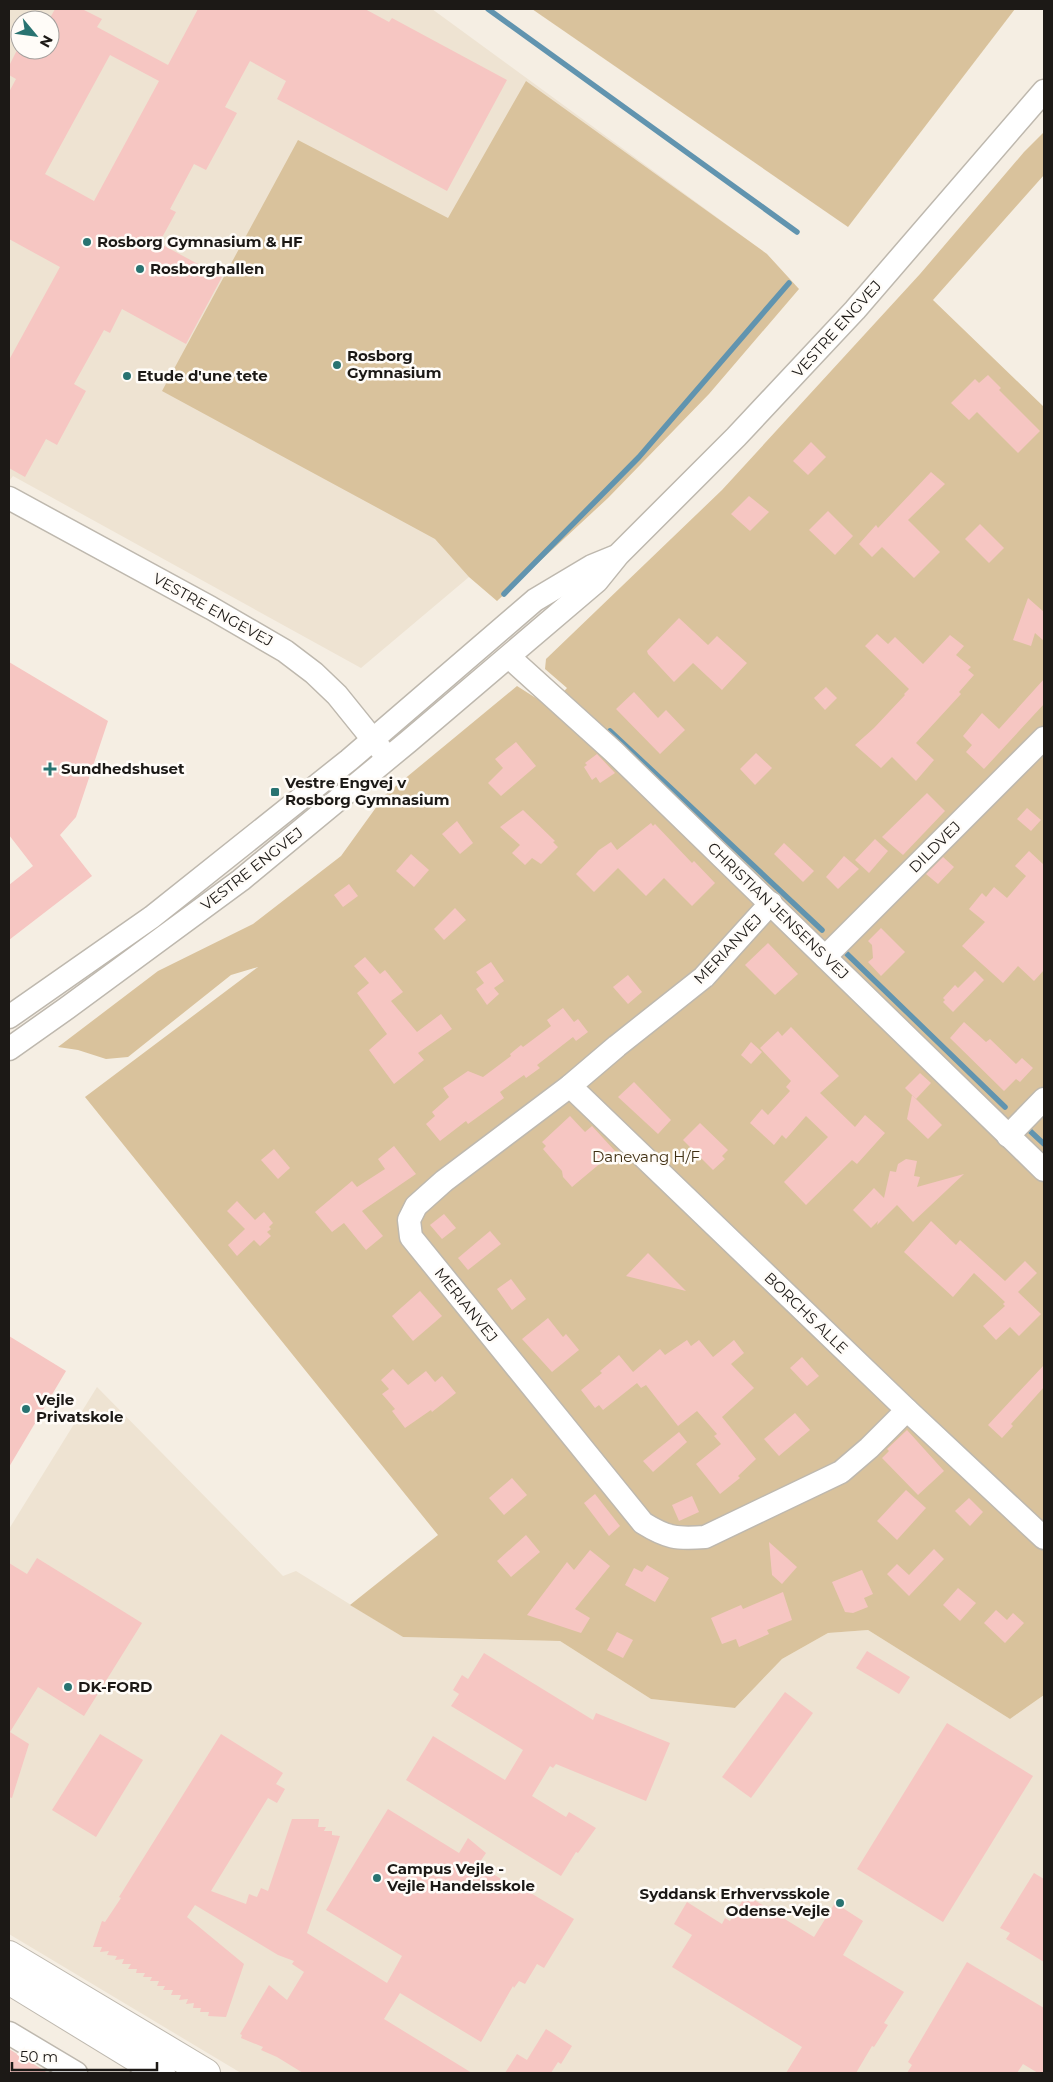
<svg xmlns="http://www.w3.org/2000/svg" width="1053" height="2082" viewBox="0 0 1053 2082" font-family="Montserrat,sans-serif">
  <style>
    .built { fill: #eee3d2; fill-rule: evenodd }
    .green { fill: #d9c29c }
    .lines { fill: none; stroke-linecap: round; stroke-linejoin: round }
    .stream { stroke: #6194af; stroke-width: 5.5 }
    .building { fill: #f6c6c2; fill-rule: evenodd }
    .minor-casing { stroke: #beb8ae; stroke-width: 25 }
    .major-casing { stroke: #beb8ae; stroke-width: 30 }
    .minor { stroke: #fff; stroke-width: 22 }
    .major { stroke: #fff; stroke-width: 28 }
    .poi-dot { fill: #297371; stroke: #fffcf8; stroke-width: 2 }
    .labels { text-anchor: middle; stroke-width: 5; stroke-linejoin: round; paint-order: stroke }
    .poi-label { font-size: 15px; font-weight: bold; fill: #1c1916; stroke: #fffcf8; text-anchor: start }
    .street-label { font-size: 15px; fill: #1c1916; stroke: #fffcf8 }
    .park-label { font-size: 15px; fill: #403013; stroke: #fffcf8 }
  </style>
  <rect width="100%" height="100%" fill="#f5eee3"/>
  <!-- built -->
  <g class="built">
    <path d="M 9,9 L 432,9 L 767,254 L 469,577 L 361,668 L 13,476 L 9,481 ZM 20,20 L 50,20 L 50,50 L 20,50 Z"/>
    <path d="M 97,1387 L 283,1576 L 296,1571 L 403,1637 L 560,1641 L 651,1699 L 735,1708 L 782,1659 L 828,1633 L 868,1630 L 1010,1719 L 1044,1695 L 1044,2073 L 241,2073 L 9,1934 L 9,1529 Z"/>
  </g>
  <!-- green -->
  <g class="green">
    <path d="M 532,9 L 1015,9 L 848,227 Z"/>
    <path d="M 526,81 L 767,254 L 799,289 L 709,394 L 608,498 L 497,601 L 469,577 L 435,539 L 162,391 L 298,140 L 448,218 Z"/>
    <path d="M 1043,133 L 1044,134 L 1044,175 L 933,300 L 1044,407 L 1044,1695 L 1010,1719 L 868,1630 L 828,1633 L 782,1659 L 735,1708 L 651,1699 L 560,1641 L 403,1637 L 350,1605 L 438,1535 L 85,1097 L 258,967 L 231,975 L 128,1057 L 106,1059 L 78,1050 L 58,1047 L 158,971 L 253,924 L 341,856 L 385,795 L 517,686 L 550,707 L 567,688 L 545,669 L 546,659 L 722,490 L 920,274 L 1024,152 Z"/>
  </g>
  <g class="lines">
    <!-- stream -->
    <g class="stream">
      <path d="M 488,9 L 797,232"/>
      <path d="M 504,594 L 639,457 L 789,283"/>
      <path d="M 610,731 L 822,930"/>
      <path d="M 847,954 L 1005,1107"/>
      <path d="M 1029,1130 L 1044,1144"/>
    </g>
  </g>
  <!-- building -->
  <g class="building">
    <path d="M 55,9 L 82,9 L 102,19 L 97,27 L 168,65 L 198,9 L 365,9 L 389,22 L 392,18 L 507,80 L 447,191 L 277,99 L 286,81 L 250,61 L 225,107 L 237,113 L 206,170 L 194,164 L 170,209 L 176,212 L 159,243 L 222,277 L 186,344 L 122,309 L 110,333 L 104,330 L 74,384 L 86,391 L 57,445 L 46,439 L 25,477 L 9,468 L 9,360 L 60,267 L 9,239 L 9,92 L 16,79 L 9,75 L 9,66 L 17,50 L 50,50 L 50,18 ZM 110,55 L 159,81 L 94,201 L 45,174 Z"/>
    <path d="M 988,375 L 1001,388 L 999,390 L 1040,431 L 1018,453 L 977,412 L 969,420 L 951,403 L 975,379 L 979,383 Z"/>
    <path d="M 811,442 L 826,457 L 808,475 L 793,461 Z"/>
    <path d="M 931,472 L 945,484 L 908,520 L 940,552 L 914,578 L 882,547 L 872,557 L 859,544 L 876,525 L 878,528 Z"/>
    <path d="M 749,496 L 769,512 L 750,531 L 731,514 Z"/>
    <path d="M 828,511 L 853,536 L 835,555 L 809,530 Z"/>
    <path d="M 980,524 L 1004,548 L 989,563 L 965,539 Z"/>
    <path d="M 1028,598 L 1044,612 L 1044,641 L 1035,633 L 1031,646 L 1013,640 Z"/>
    <path d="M 679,618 L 708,645 L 717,636 L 747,663 L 722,690 L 693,663 L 674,682 L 648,654 L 647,651 Z"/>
    <path d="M 877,634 L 888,644 L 895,637 L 923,664 L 950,635 L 964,646 L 956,655 L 971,667 L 968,670 L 974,675 L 959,692 L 961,694 L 916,743 L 934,760 L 916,781 L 892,757 L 881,768 L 855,745 L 874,728 L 905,695 L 904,694 L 909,689 L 865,646 Z"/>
    <path d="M 9,662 L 108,721 L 76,817 L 60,835 L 92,876 L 9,940 L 9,885 L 33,866 L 9,835 Z"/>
    <path d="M 1044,679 L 1044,704 L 984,769 L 966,752 L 972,745 L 963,736 L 982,713 L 999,729 Z"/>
    <path d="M 826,687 L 837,698 L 825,710 L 814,698 Z"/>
    <path d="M 634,692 L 658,718 L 666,710 L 685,730 L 660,754 L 616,709 Z"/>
    <path d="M 516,742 L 536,766 L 501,796 L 488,783 L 503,768 L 495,759 Z"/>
    <path d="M 756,753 L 772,768 L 755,785 L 740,769 Z"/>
    <path d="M 597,754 L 615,773 L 600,783 L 596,777 L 592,780 L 584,767 L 587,765 L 585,763 Z"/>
    <path d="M 927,793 L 945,811 L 903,855 L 882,837 Z"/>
    <path d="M 1027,808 L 1041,820 L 1031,831 L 1017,819 Z"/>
    <path d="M 523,810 L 555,841 L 553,842 L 558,847 L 541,864 L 532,858 L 525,865 L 512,853 L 520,845 L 500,827 Z"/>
    <path d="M 457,821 L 473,843 L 460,854 L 442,834 Z"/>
    <path d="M 651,823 L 653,826 L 655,824 L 692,863 L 694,861 L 715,883 L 692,906 L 664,878 L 646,896 L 618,868 L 594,892 L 576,874 L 599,850 L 611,842 L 617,850 Z"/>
    <path d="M 875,839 L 888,851 L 869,873 L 855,860 Z"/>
    <path d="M 784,843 L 814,871 L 803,882 L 774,854 Z"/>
    <path d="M 1029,851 L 1044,865 L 1044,970 L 1034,981 L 1018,966 L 1003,983 L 962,946 L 985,922 L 969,909 L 982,893 L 986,897 L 994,887 L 1007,898 L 1026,876 L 1015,866 Z"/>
    <path d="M 411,854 L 429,870 L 414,887 L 396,871 Z"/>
    <path d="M 844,856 L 859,869 L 838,889 L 826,877 Z"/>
    <path d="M 943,857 L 954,867 L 938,884 L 926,874 Z"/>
    <path d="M 349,884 L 358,896 L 343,907 L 334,895 Z"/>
    <path d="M 455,908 L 466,920 L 444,940 L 434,929 Z"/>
    <path d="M 881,928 L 905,952 L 881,976 L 868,962 L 873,958 L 872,945 L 868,941 Z"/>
    <path d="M 768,943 L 798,974 L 775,995 L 745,965 Z"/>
    <path d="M 365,957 L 380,974 L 385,970 L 403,992 L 391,1001 L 417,1032 L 441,1014 L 452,1029 L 418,1053 L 424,1060 L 394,1084 L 369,1050 L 387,1034 L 357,993 L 369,983 L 354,966 Z"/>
    <path d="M 491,962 L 504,981 L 494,988 L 499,994 L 487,1005 L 476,989 L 484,983 L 476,972 Z"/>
    <path d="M 975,971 L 984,980 L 953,1012 L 943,1002 L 945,1000 L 943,998 L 955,985 L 958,988 Z"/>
    <path d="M 628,975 L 642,992 L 628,1004 L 613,987 Z"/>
    <path d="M 563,1008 L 574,1022 L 578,1019 L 588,1032 L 576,1041 L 573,1037 L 537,1065 L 540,1068 L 526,1078 L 524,1075 L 500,1092 L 504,1098 L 468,1124 L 466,1121 L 440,1141 L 426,1124 L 435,1116 L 432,1112 L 449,1097 L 443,1088 L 468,1071 L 483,1077 L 511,1056 L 510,1054 L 521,1045 L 523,1047 L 551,1026 L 547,1020 Z"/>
    <path d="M 964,1022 L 986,1042 L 990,1039 L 1016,1064 L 1022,1058 L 1033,1068 L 1020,1082 L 1016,1079 L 1004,1091 L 950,1038 Z"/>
    <path d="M 791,1027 L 839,1076 L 820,1093 L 855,1127 L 865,1115 L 885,1133 L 857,1164 L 852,1160 L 806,1205 L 784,1182 L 828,1137 L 806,1116 L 786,1139 L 782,1135 L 774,1145 L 750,1123 L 762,1109 L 768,1115 L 790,1091 L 786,1087 L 791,1081 L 760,1048 L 778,1031 L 782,1036 Z"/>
    <path d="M 751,1042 L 762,1052 L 751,1064 L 741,1055 Z"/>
    <path d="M 920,1073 L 931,1083 L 916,1099 L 905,1088 Z"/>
    <path d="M 634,1082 L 671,1120 L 658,1134 L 618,1097 Z"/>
    <path d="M 912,1095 L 942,1125 L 928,1139 L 907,1119 Z"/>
    <path d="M 570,1116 L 585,1132 L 592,1126 L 615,1151 L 572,1187 L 563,1177 L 562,1171 L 543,1149 L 546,1146 L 542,1142 Z"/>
    <path d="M 700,1123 L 728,1150 L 722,1156 L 725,1159 L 713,1170 L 683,1140 Z"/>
    <path d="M 394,1146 L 416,1174 L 362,1211 L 383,1236 L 366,1250 L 344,1223 L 332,1232 L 315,1212 L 352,1181 L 357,1187 L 385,1169 L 378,1159 Z"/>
    <path d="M 274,1149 L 290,1168 L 278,1179 L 261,1160 Z"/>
    <path d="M 906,1159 L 917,1161 L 914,1176 L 920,1177 L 917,1187 L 964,1174 L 913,1222 L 897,1205 L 877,1225 L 878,1221 L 871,1228 L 853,1210 L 874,1188 L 884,1198 L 890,1171 L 896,1172 L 898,1164 Z"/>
    <path d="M 237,1201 L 255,1220 L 264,1212 L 273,1223 L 269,1227 L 271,1229 L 267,1232 L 271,1236 L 260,1246 L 254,1240 L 237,1256 L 228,1245 L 245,1229 L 227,1211 Z"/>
    <path d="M 444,1214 L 456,1228 L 442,1239 L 430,1225 Z"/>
    <path d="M 931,1221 L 956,1245 L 960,1240 L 1005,1281 L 1025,1261 L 1037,1273 L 1018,1292 L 1041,1314 L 1019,1336 L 1010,1327 L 996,1340 L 983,1326 L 1005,1306 L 1003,1304 L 1005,1302 L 974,1273 L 953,1297 L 904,1252 Z"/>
    <path d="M 490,1231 L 501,1244 L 468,1270 L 458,1258 Z"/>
    <path d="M 648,1253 L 686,1291 L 626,1276 Z"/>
    <path d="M 511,1279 L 526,1299 L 512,1310 L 497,1289 Z"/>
    <path d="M 420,1291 L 442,1316 L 413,1341 L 392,1316 Z"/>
    <path d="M 548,1318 L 563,1337 L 566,1334 L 579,1350 L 552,1372 L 522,1339 Z"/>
    <path d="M 9,1336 L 66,1371 L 9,1467 Z"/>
    <path d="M 687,1340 L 691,1346 L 699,1340 L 713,1357 L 734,1340 L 744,1353 L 731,1364 L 754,1388 L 722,1417 L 756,1459 L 738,1476 L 740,1478 L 720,1494 L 696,1464 L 721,1444 L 714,1436 L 717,1434 L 697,1411 L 678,1426 L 646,1385 L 641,1388 L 637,1383 L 603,1410 L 599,1405 L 595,1408 L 581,1390 L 602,1373 L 600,1371 L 619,1355 L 633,1372 L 660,1349 L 665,1355 Z"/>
    <path d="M 802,1357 L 819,1376 L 807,1386 L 790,1368 Z"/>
    <path d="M 1044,1365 L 1044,1387 L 1011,1424 L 1013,1426 L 1002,1438 L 988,1425 Z"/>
    <path d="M 393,1369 L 408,1385 L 426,1371 L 435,1382 L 442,1376 L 456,1393 L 432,1412 L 431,1410 L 405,1428 L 392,1411 L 395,1409 L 382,1394 L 389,1389 L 381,1380 Z"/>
    <path d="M 795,1413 L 810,1430 L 779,1456 L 764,1439 Z"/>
    <path d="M 907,1430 L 944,1471 L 918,1495 L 882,1458 L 889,1451 L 887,1449 Z"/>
    <path d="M 679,1432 L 687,1442 L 653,1472 L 643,1461 Z"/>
    <path d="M 512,1478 L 527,1495 L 504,1515 L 489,1498 Z"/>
    <path d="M 906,1490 L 926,1508 L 897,1540 L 877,1521 Z"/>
    <path d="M 595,1494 L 620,1526 L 609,1536 L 584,1503 Z"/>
    <path d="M 692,1496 L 699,1512 L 679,1521 L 672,1505 Z"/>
    <path d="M 969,1498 L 983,1512 L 970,1526 L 955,1511 Z"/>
    <path d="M 526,1535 L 540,1552 L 511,1577 L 497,1561 Z"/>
    <path d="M 769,1542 L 797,1567 L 782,1584 L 772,1575 Z"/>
    <path d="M 934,1549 L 944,1559 L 909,1596 L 887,1574 L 897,1564 L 909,1575 Z"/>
    <path d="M 590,1550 L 610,1566 L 575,1609 L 590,1618 L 581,1633 L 527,1615 L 567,1562 L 574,1570 Z"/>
    <path d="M 37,1558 L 142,1623 L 84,1716 L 38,1687 L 10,1732 L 29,1744 L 12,1798 L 9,1797 L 9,1563 L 27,1574 Z"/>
    <path d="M 647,1565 L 669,1578 L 655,1602 L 625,1585 L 634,1568 L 642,1572 Z"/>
    <path d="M 862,1570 L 873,1594 L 864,1598 L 868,1607 L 853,1613 L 845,1612 L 832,1582 Z"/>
    <path d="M 958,1588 L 976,1603 L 960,1621 L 943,1605 Z"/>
    <path d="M 783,1592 L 792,1620 L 767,1630 L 769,1634 L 739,1647 L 736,1639 L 722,1644 L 711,1618 L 741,1605 L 743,1609 Z"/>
    <path d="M 996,1610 L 1007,1620 L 1013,1613 L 1024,1623 L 1005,1643 L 984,1623 Z"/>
    <path d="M 617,1632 L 633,1640 L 623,1658 L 607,1650 Z"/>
    <path d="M 867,1651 L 910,1677 L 899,1694 L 856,1668 Z"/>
    <path d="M 484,1653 L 593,1720 L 596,1713 L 670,1743 L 646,1801 L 556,1764 L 553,1768 L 550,1766 L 532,1796 L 566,1817 L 569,1812 L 596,1828 L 578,1853 L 576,1852 L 561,1876 L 406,1780 L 433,1736 L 505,1780 L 523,1750 L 451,1706 L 459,1694 L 453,1690 L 462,1675 L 468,1679 Z"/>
    <path d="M 785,1692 L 813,1713 L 751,1798 L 722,1777 Z"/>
    <path d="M 947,1723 L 1033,1776 L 943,1922 L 857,1869 Z"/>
    <path d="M 100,1734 L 143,1760 L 96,1837 L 52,1810 Z"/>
    <path d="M 221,1734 L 283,1773 L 276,1784 L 285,1789 L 277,1803 L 268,1798 L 211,1891 L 246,1904 L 249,1894 L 257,1897 L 261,1888 L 268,1891 L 292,1819 L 319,1819 L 318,1827 L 326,1827 L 324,1831 L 332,1831 L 332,1835 L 340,1836 L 307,1933 L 387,1983 L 402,1956 L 326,1910 L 388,1809 L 459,1853 L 468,1838 L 486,1853 L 478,1865 L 523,1892 L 524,1889 L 574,1919 L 544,1968 L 537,1964 L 525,1984 L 519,1981 L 514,1988 L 513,1986 L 481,2042 L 400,1993 L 384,2019 L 472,2073 L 303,2073 L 277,2057 L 261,2050 L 263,2047 L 241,2038 L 242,2035 L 240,2034 L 269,1985 L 287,2000 L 304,1972 L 292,1964 L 294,1961 L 278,1955 L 195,1905 L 187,1917 L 244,1964 L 226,2017 L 208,2016 L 209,2012 L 200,2012 L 201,2008 L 193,2008 L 194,2003 L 186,2004 L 188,1999 L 179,2000 L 181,1995 L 171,1995 L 173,1990 L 163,1990 L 165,1986 L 157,1986 L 159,1981 L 150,1981 L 152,1977 L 143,1977 L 145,1973 L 136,1973 L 137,1969 L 128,1969 L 131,1964 L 122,1964 L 124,1959 L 115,1960 L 117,1956 L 107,1955 L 109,1951 L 100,1952 L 102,1947 L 93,1947 L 102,1921 L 105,1922 L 121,1898 L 119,1897 Z"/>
    <path d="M 1034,1873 L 1044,1879 L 1044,1962 L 1006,1939 L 1010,1933 L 1000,1928 Z"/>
    <path d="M 746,1895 L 814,1937 L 835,1903 L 863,1921 L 843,1955 L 904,1992 L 884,2023 L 888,2025 L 874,2047 L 872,2046 L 856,2073 L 786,2073 L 802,2047 L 672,1967 L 692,1935 L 674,1924 L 687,1902 L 722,1924 L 725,1918 L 730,1921 Z"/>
    <path d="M 967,1962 L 1044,2008 L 1044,2073 L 1038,2073 L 1023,2064 L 1017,2073 L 907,2073 L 912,2065 L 908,2062 Z"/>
    <path d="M 546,2029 L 572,2046 L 561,2064 L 558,2062 L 551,2073 L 505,2073 L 517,2054 L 527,2060 Z"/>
    <path d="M 9,2049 L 48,2073 L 9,2073 Z"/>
  </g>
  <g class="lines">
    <defs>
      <g id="minor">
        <path d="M 9,498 L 211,608 L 285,651 L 314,673 L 337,695 L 383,752"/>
        <path d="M 509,657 L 613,751 L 1044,1170"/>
        <path d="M 771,903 L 704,977 L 617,1046 L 570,1086 L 444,1181 L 416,1206 L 409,1220 L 411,1237 L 643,1523 C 667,1538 676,1539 705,1537 L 841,1472 L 869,1448 L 907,1410"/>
        <path d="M 825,957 L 1044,738"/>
        <path d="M 9,1017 L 152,917 L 349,760 L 535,600 L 592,566 L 614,557"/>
        <path d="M 9,1049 L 67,1008 L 241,880 L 409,741 L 597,581 L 618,555 L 736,437 L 855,310 L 1044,91"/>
        <path d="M 570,1086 L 907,1410 L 1044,1538"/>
        <path d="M 1008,1136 L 1044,1099"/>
        <path d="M 9,2033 L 76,2073"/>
      </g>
      <g id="major">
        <path d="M 9,1955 L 206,2073"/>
        <path d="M 9,1980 L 161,2073"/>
      </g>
    </defs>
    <!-- minor casing -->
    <use href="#minor" class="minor-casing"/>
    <!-- major casing -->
    <use href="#major" class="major-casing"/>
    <!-- minor -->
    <use href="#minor" class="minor"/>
    <!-- major -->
    <use href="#major" class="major"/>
  </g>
  <!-- markers -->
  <g class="poi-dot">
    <circle cx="87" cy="242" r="5"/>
    <circle cx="140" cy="269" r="5"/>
    <circle cx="337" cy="365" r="5"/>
    <circle cx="127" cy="376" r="5"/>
    <path d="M47.5 761.5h5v5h5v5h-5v5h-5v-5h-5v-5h5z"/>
    <rect x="270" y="787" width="10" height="10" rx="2.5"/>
    <circle cx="26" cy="1409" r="5"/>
    <circle cx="68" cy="1687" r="5"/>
    <circle cx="377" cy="1878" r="5"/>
    <circle cx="840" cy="1903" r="5"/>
  </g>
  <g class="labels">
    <!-- poi labels -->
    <g class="poi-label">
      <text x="97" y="247">Rosborg Gymnasium &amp; HF</text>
      <text x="150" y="274">Rosborghallen</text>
      <text x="347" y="361">Rosborg<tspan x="347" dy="17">Gymnasium</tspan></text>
      <text x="137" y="381">Etude d'une tete</text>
      <text x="61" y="774">Sundhedshuset</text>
      <text x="285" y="788">Vestre Engvej v<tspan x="285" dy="17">Rosborg Gymnasium</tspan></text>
      <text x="36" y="1405">Vejle<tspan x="36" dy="17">Privatskole</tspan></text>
      <text x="78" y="1692">DK-FORD</text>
      <text x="387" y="1874">Campus Vejle -<tspan x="387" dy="17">Vejle Handelsskole</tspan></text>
      <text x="830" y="1899" text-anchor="end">Syddansk Erhvervsskole<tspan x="830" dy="17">Odense-Vejle</tspan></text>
    </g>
    <!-- street labels -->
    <g class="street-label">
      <text transform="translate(837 329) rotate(-48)" y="5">VESTRE ENGVEJ</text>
      <text transform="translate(213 610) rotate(29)" y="5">VESTRE ENGEVEJ</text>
      <text transform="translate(935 847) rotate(-45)" y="5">DILDVEJ</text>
      <text transform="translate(252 869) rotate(-38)" y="5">VESTRE ENGVEJ</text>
      <text transform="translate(778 911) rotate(44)" y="5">CHRISTIAN JENSENS VEJ</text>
      <text transform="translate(728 949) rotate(-46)" y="5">MERIANVEJ</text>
      <text transform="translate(466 1305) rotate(51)" y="5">MERIANVEJ</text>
      <text transform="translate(806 1313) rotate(44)" y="5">BORCHS ALLE</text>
    </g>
    <!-- park labels -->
    <g class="park-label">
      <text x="646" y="1162">Danevang H/F</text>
    </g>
  </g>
  <!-- border -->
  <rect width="1053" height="2082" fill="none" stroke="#1c1916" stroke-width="20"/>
  <!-- north arrow -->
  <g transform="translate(35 35) rotate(119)"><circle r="24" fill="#fffcf8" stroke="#a4a19e"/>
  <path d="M0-4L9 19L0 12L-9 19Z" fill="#297371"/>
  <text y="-8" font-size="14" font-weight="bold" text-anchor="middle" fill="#1c1916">N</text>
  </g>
  <!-- scale -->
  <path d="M12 2062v8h145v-8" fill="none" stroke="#1c1916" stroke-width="2.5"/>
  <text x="20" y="2062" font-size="15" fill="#1c1916" stroke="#fffcf8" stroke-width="4" paint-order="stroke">50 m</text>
</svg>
